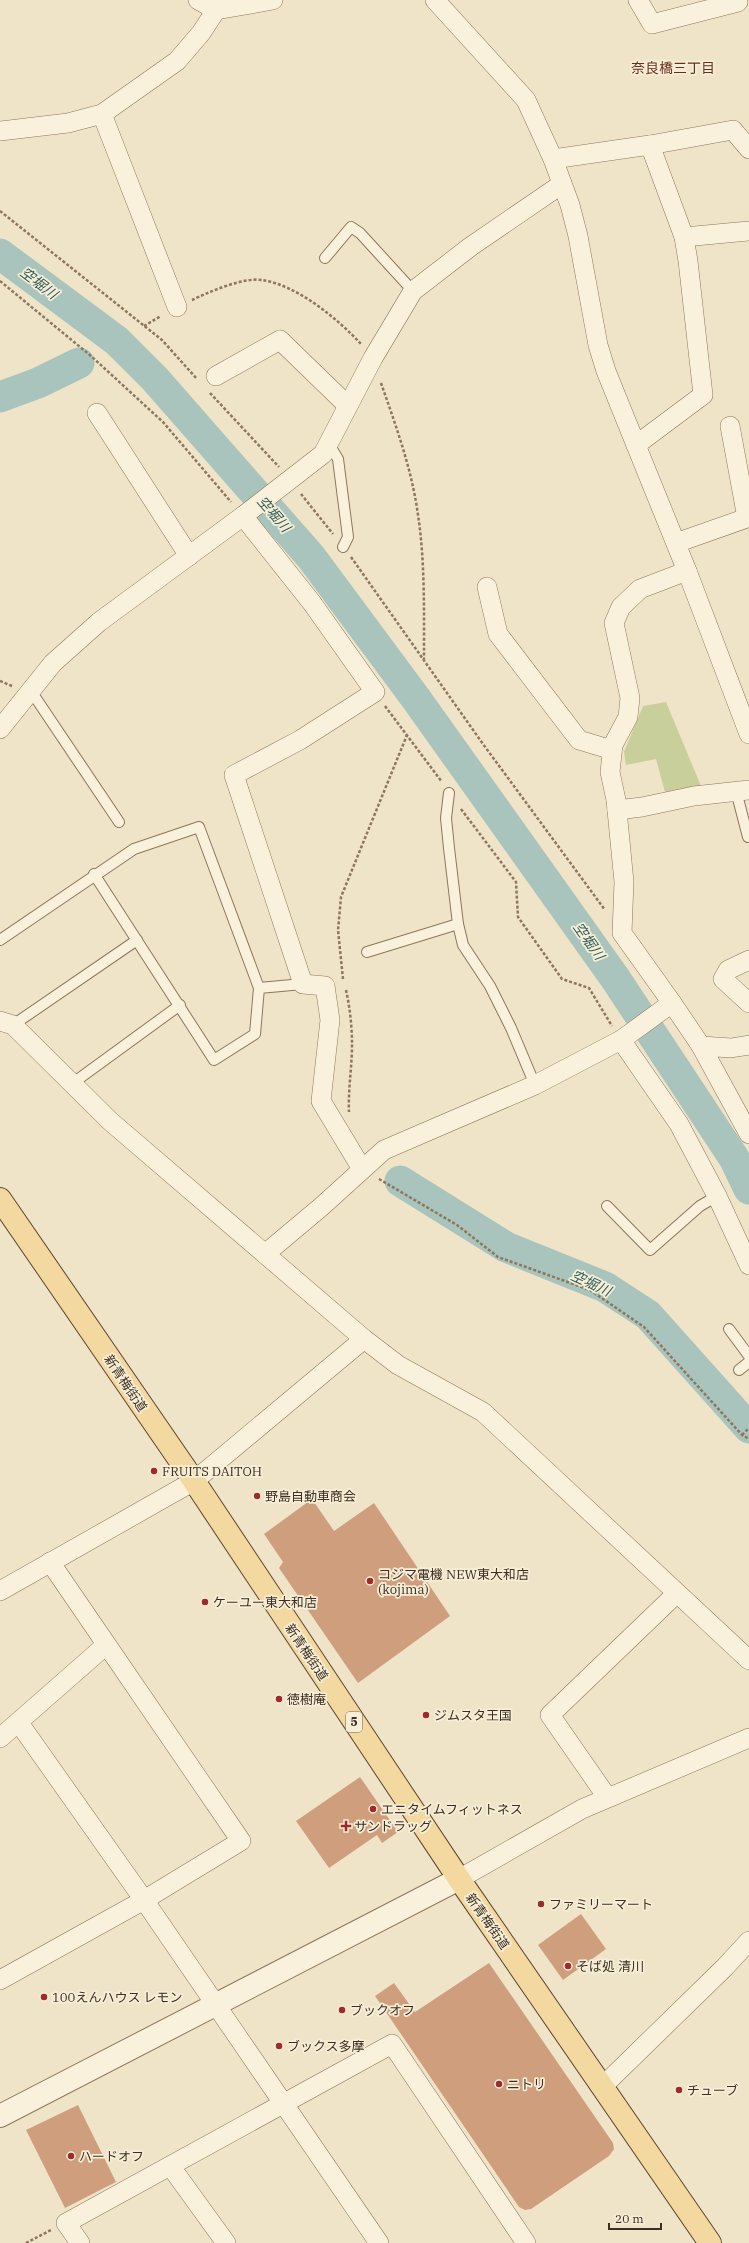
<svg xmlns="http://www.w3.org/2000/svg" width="749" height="2243" viewBox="0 0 749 2243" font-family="'IBM Plex Serif','Noto Sans JP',serif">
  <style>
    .green { fill: #c9cf9b }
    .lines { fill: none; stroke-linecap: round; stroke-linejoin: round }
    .river { stroke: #a9c4bc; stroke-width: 31 }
    .building { fill: #cf9f7d }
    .service-casing { stroke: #8d765c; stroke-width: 12 }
    .minor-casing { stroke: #8d765c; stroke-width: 20 }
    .tertiary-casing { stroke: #8d765c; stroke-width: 24 }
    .primary-casing { stroke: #5b4430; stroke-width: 24 }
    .path { stroke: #8d765c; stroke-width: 2.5; stroke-dasharray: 3 2; stroke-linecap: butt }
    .service { stroke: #faf1dc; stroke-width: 10 }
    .minor { stroke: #faf1dc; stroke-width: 19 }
    .tertiary { stroke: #faf1dc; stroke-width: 22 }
    .primary { stroke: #f3d9a0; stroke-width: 22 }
    .poi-dot { fill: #9e2a2b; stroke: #f7eed8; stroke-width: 1.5 }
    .labels { text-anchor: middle; stroke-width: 3.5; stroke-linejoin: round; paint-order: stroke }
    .shield { fill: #f7eed8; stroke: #756857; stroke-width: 1 }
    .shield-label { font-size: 12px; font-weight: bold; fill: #3d2e20 }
    .street-label { font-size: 13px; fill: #3d2e20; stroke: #f7eed8 }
    .poi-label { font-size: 13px; fill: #3d2e20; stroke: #f7eed8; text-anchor: start }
    .neighbourhood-label { font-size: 14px; fill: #6b2e1e; stroke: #f7eed8 }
    .water-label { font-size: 14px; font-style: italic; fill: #2f5d5a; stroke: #f7eed8 }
  </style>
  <rect width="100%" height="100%" fill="#f0e4c8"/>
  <!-- green -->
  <path class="green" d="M 666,702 L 701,786 L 665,792 L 656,759 L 626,765 L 624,752 L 643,706 Z"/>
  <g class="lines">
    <!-- river -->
    <g class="river">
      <path d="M 0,254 L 117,341 L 155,379 L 311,557 L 417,700 L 615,978 L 734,1158 L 749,1189"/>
      <path d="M 0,397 L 38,383 L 79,363"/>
      <path d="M 400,1181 L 506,1247 L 605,1287 L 648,1315 L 749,1428"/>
    </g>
  </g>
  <!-- building -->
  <g class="building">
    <path d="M 312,1499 L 334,1531 L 374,1503 L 450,1616 L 358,1683 L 279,1568 L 283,1562 L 264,1534 Z"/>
    <path d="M 360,1777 L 398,1832 L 382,1843 L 377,1835 L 329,1868 L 296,1821 Z"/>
    <path d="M 581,1914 L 606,1949 L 563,1980 L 538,1945 Z"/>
    <path d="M 489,1963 L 613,2143 L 614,2149 L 609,2156 L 531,2209 L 525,2210 L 519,2207 L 375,1996 L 394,1983 L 415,2012 Z"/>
    <path d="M 78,2105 L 116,2182 L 65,2208 L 26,2130 Z"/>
  </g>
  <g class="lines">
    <defs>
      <g id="service">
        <path d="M 325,258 L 351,227 L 360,233 L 413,291"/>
        <path d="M 329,444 L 338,459 L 348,537 L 343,547"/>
        <path d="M 31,691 L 119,822"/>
        <path d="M 736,791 L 748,837"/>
        <path d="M 449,793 L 446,818 L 449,848 L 458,924 L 463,945 L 490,986 L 511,1028 L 535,1085"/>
        <path d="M 94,874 L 214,1060 L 255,1034 L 259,988 L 303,984"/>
        <path d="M 0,940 L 134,849 L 199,827 L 259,988"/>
        <path d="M 367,952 L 458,924"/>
        <path d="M 13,1025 L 137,940"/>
        <path d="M 73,1083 L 180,1005"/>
        <path d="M 607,1206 L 650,1250 L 700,1206 L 717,1196"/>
        <path d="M 729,1329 L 749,1356"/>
        <path d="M 739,1370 L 749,1362"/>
      </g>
      <g id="minor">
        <path d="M 198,0 L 216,10 L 273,0"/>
        <path d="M 435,0 L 526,100 L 553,159 L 570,205 L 578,236 L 598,345 L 606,371 L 687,571 L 640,589 L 621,607 L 614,623 L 630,698 L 628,717 L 613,745 L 610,772 L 616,800 L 624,882 L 622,933 L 672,1003 L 621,1040 L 535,1085 L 384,1150 L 321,1207 L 265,1254 L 364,1339 L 398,1365 L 483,1412 L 749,1660"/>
        <path d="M 638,0 L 652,24 L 738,2"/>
        <path d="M 102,114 L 177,307"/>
        <path d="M 0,131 L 68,123 L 102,114 L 177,61 L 201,33 L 216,10"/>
        <path d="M 650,145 L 733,130 L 749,149"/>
        <path d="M 553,159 L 650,145 L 684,237 L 688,261 L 703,395 L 636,445"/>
        <path d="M 684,237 L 749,231"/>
        <path d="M 216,376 L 280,340 L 347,405"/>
        <path d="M 97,413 L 189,556"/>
        <path d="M 243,516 L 312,603 L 375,692 L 300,740 L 234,775 L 303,984 L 325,986 L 330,1020 L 321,1101 L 362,1169"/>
        <path d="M 676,543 L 747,518 L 730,426"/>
        <path d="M 687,571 L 749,734"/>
        <path d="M 487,587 L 498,634 L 579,740 L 612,750"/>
        <path d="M 0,729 L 53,663 L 99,622 L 243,516 L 323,454 L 373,358 L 413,291 L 470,247 L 562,184"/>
        <path d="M 617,810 L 642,807 L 694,796 L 749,790"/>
        <path d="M 749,960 L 728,970 L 723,979 L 749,1003"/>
        <path d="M 672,1003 L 701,1046 L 749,1134"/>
        <path d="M 0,1021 L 13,1025 L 110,1121 L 265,1254"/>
        <path d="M 621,1040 L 679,1124 L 717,1196 L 749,1265"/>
        <path d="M 701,1046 L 731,1048 L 749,1045"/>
        <path d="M 0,1591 L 194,1481 L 364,1339"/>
        <path d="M 19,1723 L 144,1900 L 379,2243"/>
        <path d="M 0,1738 L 106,1645"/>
        <path d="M 607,1797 L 550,1715 L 676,1594"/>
        <path d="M 459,1879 L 582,1809 L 749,1738"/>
        <path d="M 0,1980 L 144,1900 L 241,1841 L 50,1562"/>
        <path d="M 602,2087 L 725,1967 L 749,1941"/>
        <path d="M 171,2167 L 226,2243"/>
        <path d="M 80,2243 L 66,2223 L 392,2044 L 526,2243"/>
      </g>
      <path id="tertiary" d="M 0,2116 L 459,1879"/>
      <path id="primary" d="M 0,1199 L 194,1481 L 459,1879 L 710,2243"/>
    </defs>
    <!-- service casing -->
    <use href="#service" class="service-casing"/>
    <!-- minor casing -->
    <use href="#minor" class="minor-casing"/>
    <!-- tertiary casing -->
    <use href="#tertiary" class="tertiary-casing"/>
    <!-- primary casing -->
    <use href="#primary" class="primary-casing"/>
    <!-- path -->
    <g class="path">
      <path d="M 0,211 L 162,340 L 197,379"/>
      <path d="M 0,281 L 91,356 L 163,422 L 231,502"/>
      <path d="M 192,300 C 209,292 243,277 262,280 C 297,285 338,319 361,344"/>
      <path d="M 144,326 L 161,316"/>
      <path d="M 381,383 C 396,426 412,470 418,515 C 425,560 424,613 424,659"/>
      <path d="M 210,393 L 279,467"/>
      <path d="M 301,494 L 333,534"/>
      <path d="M 351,557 L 483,744 L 605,910"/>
      <path d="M 0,681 L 12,686"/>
      <path d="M 385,706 L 442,782"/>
      <path d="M 461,809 L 516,882 L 518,917 L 562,979 L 589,988 L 612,1026"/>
      <path d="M 343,979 L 338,930 L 341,897 L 407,735"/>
      <path d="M 346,990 C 350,1008 352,1027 352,1045 C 352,1067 348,1089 349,1112"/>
      <path d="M 379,1179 L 457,1225 L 498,1257 L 590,1290 L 644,1327 L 742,1435 L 749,1439"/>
      <path d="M 742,1435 L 749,1428"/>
      <path d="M 26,2243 L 51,2230"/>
    </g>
    <!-- service -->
    <use href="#service" class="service"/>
    <!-- minor -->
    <use href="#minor" class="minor"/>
    <!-- tertiary -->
    <use href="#tertiary" class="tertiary"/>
    <!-- primary -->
    <use href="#primary" class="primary"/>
  </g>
  <!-- markers -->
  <g class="poi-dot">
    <circle cx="154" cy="1471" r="4"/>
    <circle cx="257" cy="1496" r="4"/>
    <circle cx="370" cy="1581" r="4"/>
    <circle cx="205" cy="1602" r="4"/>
    <circle cx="279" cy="1699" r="4"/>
    <circle cx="426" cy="1715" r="4"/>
    <circle cx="373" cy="1809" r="4"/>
    <path d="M344 1820h4v4h4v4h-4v4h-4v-4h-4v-4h4z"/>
    <circle cx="541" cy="1904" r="4"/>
    <circle cx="568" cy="1966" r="4"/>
    <circle cx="44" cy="1997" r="4"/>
    <circle cx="342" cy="2010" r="4"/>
    <circle cx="279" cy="2046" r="4"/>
    <circle cx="499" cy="2084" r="4"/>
    <circle cx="679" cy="2090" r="4"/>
    <circle cx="71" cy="2156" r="4"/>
  </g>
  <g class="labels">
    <!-- shield labels -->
    <rect class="shield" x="346" y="1712" width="16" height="20" rx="3"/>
    <g class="shield-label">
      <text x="354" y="1726">5</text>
    </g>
    <!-- street labels -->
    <g class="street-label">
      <text transform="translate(126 1383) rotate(56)" y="5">新青梅街道</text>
      <text transform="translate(307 1652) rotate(56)" y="5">新青梅街道</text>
      <text transform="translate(488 1921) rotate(55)" y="5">新青梅街道</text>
    </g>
    <!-- poi labels -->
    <g class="poi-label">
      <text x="162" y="1476">FRUITS DAITOH</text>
      <text x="265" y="1501">野島自動車商会</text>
      <text x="378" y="1579">コジマ電機 NEW東大和店<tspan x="378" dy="15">(kojima)</tspan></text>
      <text x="213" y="1607">ケーユー東大和店</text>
      <text x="287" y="1704">徳樹庵</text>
      <text x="434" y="1720">ジムスタ王国</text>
      <text x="381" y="1814">エニタイムフィットネス</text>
      <text x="354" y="1831">サンドラッグ</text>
      <text x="549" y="1909">ファミリーマート</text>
      <text x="576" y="1971">そば処 清川</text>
      <text x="52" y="2002">100えんハウス レモン</text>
      <text x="350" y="2015">ブックオフ</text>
      <text x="287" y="2051">ブックス多摩</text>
      <text x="507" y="2089">ニトリ</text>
      <text x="687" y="2095">チューブ</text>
      <text x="79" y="2161">ハードオフ</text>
    </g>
    <!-- neighbourhood labels -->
    <g class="neighbourhood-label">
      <text x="673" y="73">奈良橋三丁目</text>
    </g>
    <!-- water labels -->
    <g class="water-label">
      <text transform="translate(39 283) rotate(37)" y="5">空堀川</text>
      <text transform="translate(274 514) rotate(49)" y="5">空堀川</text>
      <text transform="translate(589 941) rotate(55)" y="5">空堀川</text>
      <text transform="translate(591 1283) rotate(25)" y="5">空堀川</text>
    </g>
  </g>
  <!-- scale -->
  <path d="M609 2223v6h52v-6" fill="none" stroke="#3d2e20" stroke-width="2"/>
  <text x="615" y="2223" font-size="12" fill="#3d2e20" stroke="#f7eed8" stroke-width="3" paint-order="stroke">20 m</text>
</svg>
